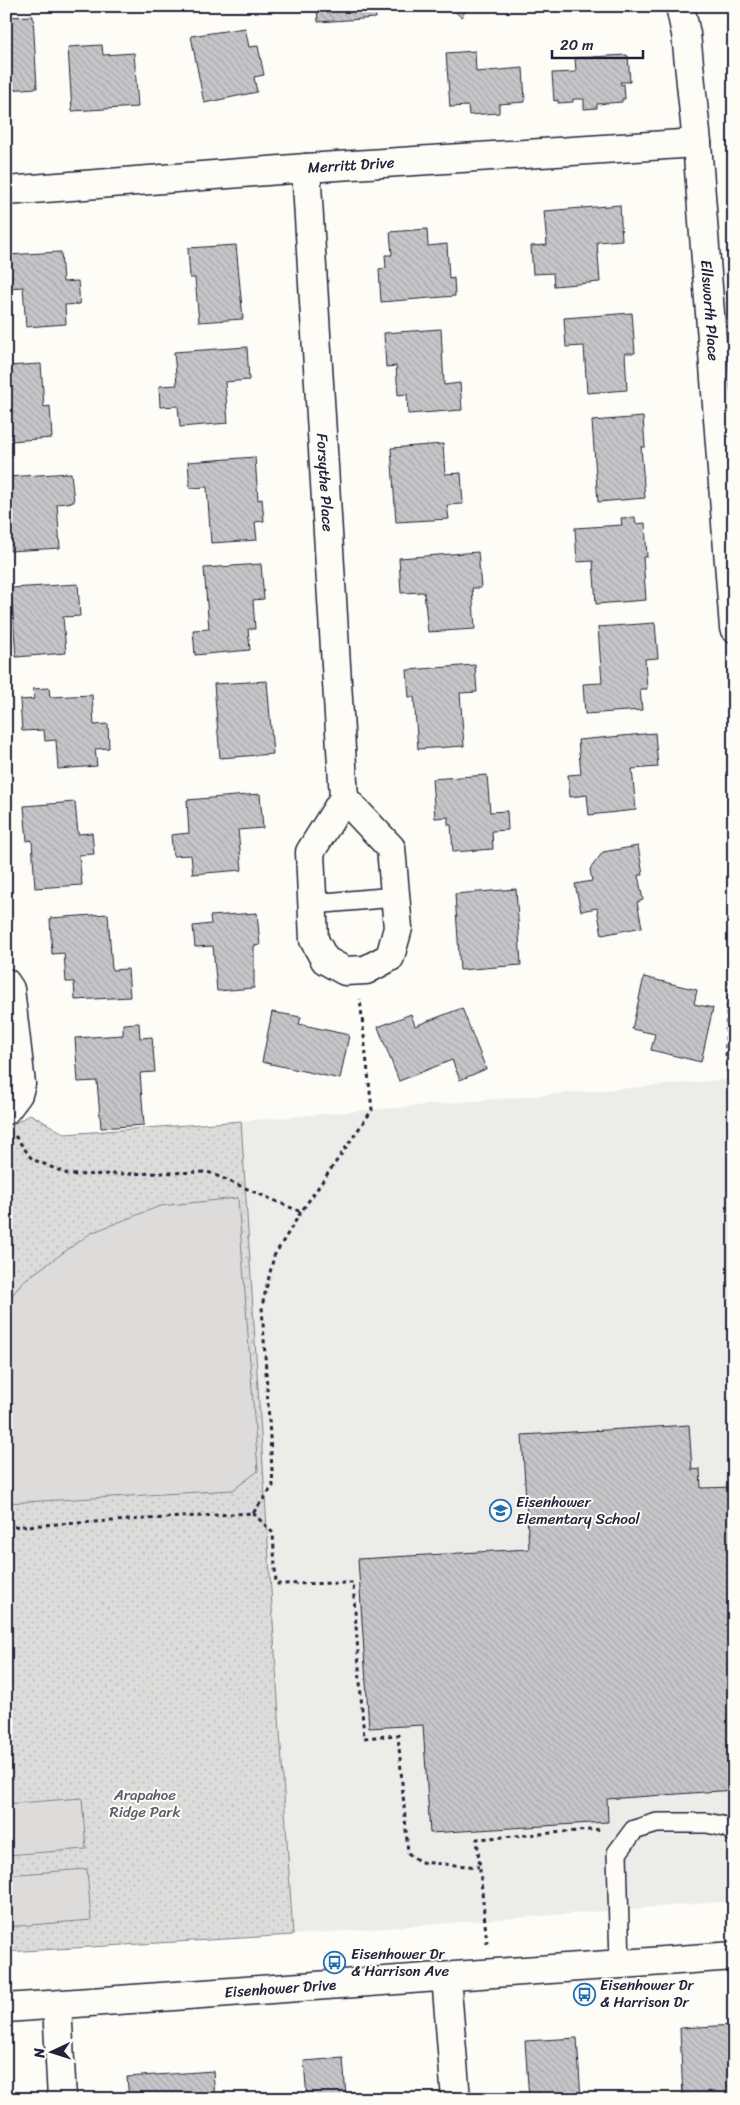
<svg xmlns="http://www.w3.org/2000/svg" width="740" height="2105" viewBox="0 0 740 2105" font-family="Sriracha,sans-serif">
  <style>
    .built { fill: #ecece9 }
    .grass { fill: url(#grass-dots); stroke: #807f8b }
    .pitch { fill: #dddcdb; stroke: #807f8b }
    .building { fill: url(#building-back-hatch); stroke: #22223b }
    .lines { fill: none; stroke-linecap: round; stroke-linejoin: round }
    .lane-casing { stroke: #22223b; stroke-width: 22 }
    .street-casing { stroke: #22223b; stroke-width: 31 }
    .secondary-casing { stroke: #22223b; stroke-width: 31 }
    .path { stroke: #22223b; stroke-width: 3; stroke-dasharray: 4 4; stroke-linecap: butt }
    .lane { stroke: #fdfcf7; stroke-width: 19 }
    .street { stroke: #fdfcf7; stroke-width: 28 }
    .secondary { stroke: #fdfcf7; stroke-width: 28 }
    .labels { text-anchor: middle; stroke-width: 4; stroke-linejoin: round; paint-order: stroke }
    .street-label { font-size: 15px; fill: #22223b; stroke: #fdfcf7 }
    .poi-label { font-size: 15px; fill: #22223b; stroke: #fdfcf7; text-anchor: start }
    .park-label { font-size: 15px; fill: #5a5a6b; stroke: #fdfcf7 }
  </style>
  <defs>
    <pattern id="grass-dots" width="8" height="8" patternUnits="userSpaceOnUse" patternTransform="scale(1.25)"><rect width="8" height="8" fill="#dddcdb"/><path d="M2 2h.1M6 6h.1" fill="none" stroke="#bdbcbd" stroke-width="1.8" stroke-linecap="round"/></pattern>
    <pattern id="building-back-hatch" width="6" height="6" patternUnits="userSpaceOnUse" patternTransform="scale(1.25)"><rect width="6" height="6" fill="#c6c6c8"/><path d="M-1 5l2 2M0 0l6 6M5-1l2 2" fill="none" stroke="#aaaaad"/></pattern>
  </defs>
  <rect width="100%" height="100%" fill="#fdfcf7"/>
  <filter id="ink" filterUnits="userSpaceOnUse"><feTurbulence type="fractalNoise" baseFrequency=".02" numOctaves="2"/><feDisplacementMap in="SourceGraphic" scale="10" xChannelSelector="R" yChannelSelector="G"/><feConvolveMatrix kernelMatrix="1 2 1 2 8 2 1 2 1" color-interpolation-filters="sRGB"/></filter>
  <g filter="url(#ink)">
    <!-- built -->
    <path class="built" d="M 734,1079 L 734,1901 L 293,1935 L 241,1121 Z"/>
    <!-- grass -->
    <path class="grass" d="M 30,1114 L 65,1134 L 241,1121 L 293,1935 L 6,1952 L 6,1129 Z"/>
    <!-- pitch -->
    <g class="pitch">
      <path d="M 238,1198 L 258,1471 L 233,1490 L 6,1503 L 6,1304 L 22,1282 L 91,1233 L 160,1206 Z"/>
      <path d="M 82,1798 L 86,1849 L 6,1855 L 6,1804 Z"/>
      <path d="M 87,1869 L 91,1920 L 6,1927 L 6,1875 Z"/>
    </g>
    <!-- building -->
    <g class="building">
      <path d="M 317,6 L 375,6 L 376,18 L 318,22 Z"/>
      <path d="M 449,6 L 470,6 L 461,17 Z"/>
      <path d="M 33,16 L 37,88 L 6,90 L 6,17 Z"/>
      <path d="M 245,28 L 249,47 L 258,46 L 264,75 L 254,77 L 257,92 L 204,103 L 191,36 Z"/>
      <path d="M 102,45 L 103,55 L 134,53 L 138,107 L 72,111 L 68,47 Z"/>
      <path d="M 475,51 L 476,72 L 523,68 L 525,102 L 499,104 L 499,113 L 469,115 L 468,106 L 450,107 L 446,53 Z"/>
      <path d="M 626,55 L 628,56 L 630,82 L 620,82 L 621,85 L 624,84 L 625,99 L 622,99 L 622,102 L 597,104 L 597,108 L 584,109 L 584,99 L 573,99 L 573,102 L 558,103 L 558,100 L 554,101 L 552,73 L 576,72 L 575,58 Z"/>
      <path d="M 620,205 L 622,240 L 597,242 L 600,282 L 554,286 L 553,273 L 533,274 L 531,246 L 547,245 L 544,211 Z"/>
      <path d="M 427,229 L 428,246 L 447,244 L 449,279 L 454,278 L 455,296 L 381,302 L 379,269 L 386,268 L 385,255 L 392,255 L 390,232 Z"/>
      <path d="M 236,245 L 243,319 L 199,322 L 195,278 L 190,278 L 188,248 Z"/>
      <path d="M 61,252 L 63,282 L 78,281 L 80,304 L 65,305 L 66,324 L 26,327 L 23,287 L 6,288 L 6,255 Z"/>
      <path d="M 632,313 L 635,353 L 625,353 L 627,390 L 587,393 L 584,346 L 566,347 L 564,318 Z"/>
      <path d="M 441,329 L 444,385 L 460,383 L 462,410 L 408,414 L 407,394 L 398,395 L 396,366 L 386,367 L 384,333 Z"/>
      <path d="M 247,347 L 249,380 L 225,382 L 228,423 L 180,427 L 178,406 L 160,407 L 159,386 L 177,385 L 174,352 Z"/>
      <path d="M 41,364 L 44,407 L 50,406 L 52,438 L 10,441 L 6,413 L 6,366 Z"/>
      <path d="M 643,417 L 645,447 L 641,447 L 645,498 L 598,502 L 592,421 Z"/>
      <path d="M 443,444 L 445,474 L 461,473 L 463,504 L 447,505 L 449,519 L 396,522 L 391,448 Z"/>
      <path d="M 255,457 L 258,500 L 262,499 L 264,521 L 255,522 L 257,540 L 211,543 L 207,487 L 190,488 L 188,462 Z"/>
      <path d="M 71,473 L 74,502 L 57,504 L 60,548 L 10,551 L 6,477 Z"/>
      <path d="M 635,517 L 636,524 L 645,523 L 647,557 L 643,557 L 646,600 L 596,604 L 593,561 L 577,562 L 575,528 L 622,525 L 621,518 Z"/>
      <path d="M 478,552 L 481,588 L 472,588 L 475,629 L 428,632 L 424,592 L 401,593 L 399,558 Z"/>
      <path d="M 261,564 L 264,599 L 253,600 L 255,629 L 248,629 L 250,650 L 195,655 L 193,630 L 209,629 L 204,568 Z"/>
      <path d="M 78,584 L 80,616 L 63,617 L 66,653 L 16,657 L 11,588 Z"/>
      <path d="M 655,623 L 658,658 L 645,659 L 647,689 L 640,689 L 642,710 L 585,714 L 583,684 L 602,683 L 598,627 Z"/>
      <path d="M 475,665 L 477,692 L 460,693 L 464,746 L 418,749 L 414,697 L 409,697 L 407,670 Z"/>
      <path d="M 267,681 L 273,754 L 220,758 L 214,684 Z"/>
      <path d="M 49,688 L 50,697 L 92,695 L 94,725 L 108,724 L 109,748 L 95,749 L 97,766 L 58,769 L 56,740 L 45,741 L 44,730 L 22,731 L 20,700 L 34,699 L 33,689 Z"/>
      <path d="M 655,733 L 658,767 L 632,769 L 636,810 L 589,815 L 587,795 L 570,797 L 568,775 L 581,774 L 578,740 Z"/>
      <path d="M 487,775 L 490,812 L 507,811 L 508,830 L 492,831 L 493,849 L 453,852 L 451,825 L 448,825 L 448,817 L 435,818 L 432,779 Z"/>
      <path d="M 260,794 L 263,828 L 238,830 L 242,870 L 193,874 L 191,855 L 173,856 L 171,835 L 189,833 L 187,800 Z"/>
      <path d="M 75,802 L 78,834 L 92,833 L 94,854 L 79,855 L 82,885 L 35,888 L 32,840 L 27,841 L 24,806 Z"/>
      <path d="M 638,846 L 643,875 L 638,875 L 643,900 L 637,902 L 642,927 L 602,935 L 597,908 L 581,911 L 575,884 L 592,881 L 590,869 L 603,852 Z"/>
      <path d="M 516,889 L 521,965 L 460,970 L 455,894 Z"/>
      <path d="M 257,913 L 260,945 L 254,946 L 254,988 L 217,991 L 213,946 L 195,947 L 193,926 L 211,924 L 210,916 Z"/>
      <path d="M 108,914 L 112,970 L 128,969 L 130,997 L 75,1000 L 74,982 L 66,982 L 64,953 L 52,954 L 50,918 Z"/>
      <path d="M 644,977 L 697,990 L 694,1004 L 713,1008 L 701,1062 L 651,1050 L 655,1034 L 632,1029 Z"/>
      <path d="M 462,1008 L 486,1069 L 460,1080 L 452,1060 L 399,1081 L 378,1027 L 411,1014 L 415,1026 Z"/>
      <path d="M 272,1012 L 301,1017 L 299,1024 L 349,1035 L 340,1079 L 262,1062 Z"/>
      <path d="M 139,1023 L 140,1038 L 152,1037 L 155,1072 L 140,1073 L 144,1125 L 101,1128 L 97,1081 L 78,1082 L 75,1038 L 123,1035 L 123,1024 Z"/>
      <path d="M 689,1425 L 692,1470 L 700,1469 L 701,1488 L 734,1487 L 734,1790 L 607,1799 L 608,1822 L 430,1833 L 423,1725 L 369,1728 L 358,1559 L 529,1549 L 522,1435 Z"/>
      <path d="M 734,2025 L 734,2099 L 683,2099 L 680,2028 Z"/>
      <path d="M 577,2038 L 581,2099 L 529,2099 L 525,2041 Z"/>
      <path d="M 343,2058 L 346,2097 L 376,2095 L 377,2099 L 307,2099 L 304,2061 Z"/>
      <path d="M 213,2071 L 215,2099 L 129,2099 L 127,2077 Z"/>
    </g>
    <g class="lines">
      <defs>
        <g id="lane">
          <path d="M 313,904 L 395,897"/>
          <path d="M 620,1964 L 617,1853 L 634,1830 L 657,1823 L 707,1823 L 726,1827 L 734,1832"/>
        </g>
        <g id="street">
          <path id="s1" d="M 680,6 L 686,34 L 697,143 L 734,628"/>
          <path id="s2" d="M 306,168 L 344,798 L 310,852 L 314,940 L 325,960 L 345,971 L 366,970 L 390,957 L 398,928 L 391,848 L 344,798"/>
          <path id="s3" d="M 6,191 L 306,168 L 697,143"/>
          <path d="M 6,983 L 10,989 L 21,1084 L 18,1094 L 6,1110"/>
          <path d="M 446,1977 L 456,2099"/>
          <path d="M 57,2005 L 62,2099"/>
        </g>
        <g id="secondary">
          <path id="s4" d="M 6,2008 L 734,1956"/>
        </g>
      </defs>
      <!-- lane casing -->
      <use href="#lane" class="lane-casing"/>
      <!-- street casing -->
      <use href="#street" class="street-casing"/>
      <!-- secondary casing -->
      <use href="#secondary" class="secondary-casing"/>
      <!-- path -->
      <g class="path">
        <path d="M 734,957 L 731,964 C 729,997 719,1063 734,1091"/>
        <path d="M 15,1136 L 32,1159 L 70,1175 L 208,1172 L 301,1212"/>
        <path d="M 253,1513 L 273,1533 L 276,1584 L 353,1583 L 364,1738 L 398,1735 L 408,1853 L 420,1862 L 479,1867"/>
        <path d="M 6,1527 L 253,1513 L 273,1486 L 262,1306 L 274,1256 L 301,1212 L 372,1110 L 360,999"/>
        <path d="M 487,1944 L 477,1839 L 602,1829"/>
      </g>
      <!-- lane -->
      <use href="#lane" class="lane"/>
      <!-- street -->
      <use href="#street" class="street"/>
      <!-- secondary -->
      <use href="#secondary" class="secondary"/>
    </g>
  </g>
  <!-- icons -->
  <defs>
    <symbol id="school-ring" viewBox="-11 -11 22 22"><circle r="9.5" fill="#fdfcf7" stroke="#1f6fb2" stroke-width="1.5"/><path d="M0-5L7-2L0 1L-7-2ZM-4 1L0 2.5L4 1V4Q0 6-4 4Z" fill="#1f6fb2"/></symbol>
    <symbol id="bus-ring" viewBox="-11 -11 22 22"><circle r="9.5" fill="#fdfcf7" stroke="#1f6fb2" stroke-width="1.5"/><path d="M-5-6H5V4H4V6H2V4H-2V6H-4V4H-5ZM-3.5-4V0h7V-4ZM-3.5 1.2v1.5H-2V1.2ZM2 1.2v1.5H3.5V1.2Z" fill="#1f6fb2"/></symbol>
  </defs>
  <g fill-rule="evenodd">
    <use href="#school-ring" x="488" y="1498" width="25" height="25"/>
    <use href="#bus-ring" x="322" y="1950" width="25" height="25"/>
    <use href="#bus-ring" x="572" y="1982" width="25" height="25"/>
  </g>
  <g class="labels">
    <!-- street labels -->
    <g class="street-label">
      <text dy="5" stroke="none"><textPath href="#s3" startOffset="346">Merritt Drive</textPath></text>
      <text dy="5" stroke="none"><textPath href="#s1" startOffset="306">Ellsworth Place</textPath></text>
      <text dy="5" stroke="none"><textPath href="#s2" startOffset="315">Forsythe Place</textPath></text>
      <text dy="5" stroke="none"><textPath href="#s4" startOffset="275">Eisenhower Drive</textPath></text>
    </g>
    <!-- poi labels -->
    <g class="poi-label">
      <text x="516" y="1507">Eisenhower<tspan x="516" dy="17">Elementary School</tspan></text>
      <text x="351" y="1959">Eisenhower Dr<tspan x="351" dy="17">&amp; Harrison Ave</tspan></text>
      <text x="600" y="1990">Eisenhower Dr<tspan x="600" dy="17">&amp; Harrison Dr</tspan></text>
    </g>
    <!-- park labels -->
    <g class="park-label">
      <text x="145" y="1800">Arapahoe<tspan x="145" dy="17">Ridge Park</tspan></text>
    </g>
  </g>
  <!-- margin -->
  <rect width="740" height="2105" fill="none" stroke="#fdfcf7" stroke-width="25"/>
  <rect x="12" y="12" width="715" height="2080" fill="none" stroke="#22223b" stroke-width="2" filter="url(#ink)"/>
  <!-- north arrow -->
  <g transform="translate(52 2052) rotate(266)" stroke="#fdfcf7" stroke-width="4" paint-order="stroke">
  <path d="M0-4L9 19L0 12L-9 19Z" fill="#22223b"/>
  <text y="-8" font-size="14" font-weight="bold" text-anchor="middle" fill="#22223b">N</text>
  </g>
  <!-- scale -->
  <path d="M552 50v8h91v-8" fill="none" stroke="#22223b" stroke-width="2.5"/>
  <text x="560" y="50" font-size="15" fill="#22223b" stroke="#fdfcf7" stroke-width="4" paint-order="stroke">20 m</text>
</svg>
